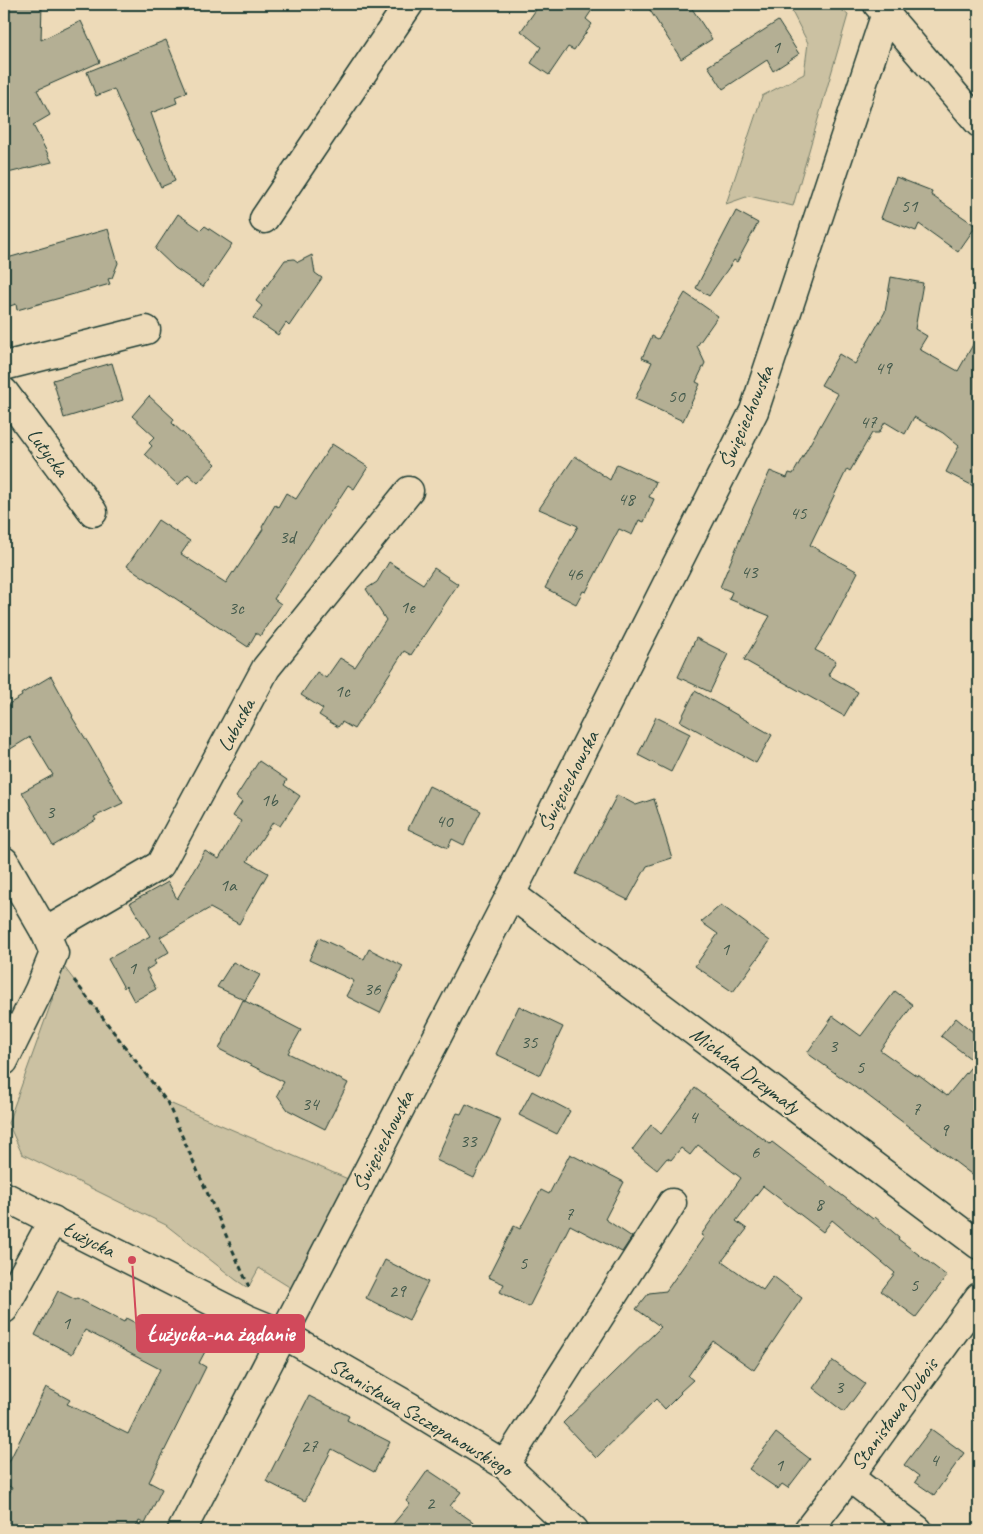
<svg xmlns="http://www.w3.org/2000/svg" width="983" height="1534" viewBox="0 0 983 1534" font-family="Caveat,sans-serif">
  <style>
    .green { fill: #cbc1a2; stroke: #757f6b }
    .building { fill: #b4af94; stroke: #1f3d34 }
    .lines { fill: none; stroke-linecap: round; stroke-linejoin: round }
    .minor-casing { stroke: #1f3d34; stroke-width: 31 }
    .path { stroke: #1f3d34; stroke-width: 3; stroke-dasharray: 5 4; stroke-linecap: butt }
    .minor { stroke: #eddab8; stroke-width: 28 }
    .labels { text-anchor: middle; stroke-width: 4.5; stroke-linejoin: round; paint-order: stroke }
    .number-label { font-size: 19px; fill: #445a4c }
    .street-label { font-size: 21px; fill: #1f3d34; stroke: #eddab8 }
    .leader { fill: none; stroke: #d1495b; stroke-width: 2 }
    .callout-dot { fill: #d1495b; stroke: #eddab8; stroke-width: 2 }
    .callout { fill: #d1495b; stroke: #d1495b; stroke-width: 2 }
    .callout-label { font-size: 22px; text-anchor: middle; font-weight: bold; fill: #fff }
  </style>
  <rect width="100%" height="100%" fill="#eddab8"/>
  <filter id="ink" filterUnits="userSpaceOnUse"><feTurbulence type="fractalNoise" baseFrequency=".02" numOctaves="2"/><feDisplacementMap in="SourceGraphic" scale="10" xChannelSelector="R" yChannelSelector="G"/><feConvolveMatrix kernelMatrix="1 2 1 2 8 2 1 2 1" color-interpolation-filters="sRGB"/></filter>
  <g filter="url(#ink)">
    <!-- green -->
    <g class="green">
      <path d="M 788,4 L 834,4 L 848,15 L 793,206 L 749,196 L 726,204 L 762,96 L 804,74 L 808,43 Z"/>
      <path d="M 64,967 L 167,1102 L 348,1179 L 291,1288 L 259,1268 L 248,1288 L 236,1280 L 166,1225 L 22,1154 L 8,1123 Z"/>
    </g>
    <!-- building -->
    <g class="building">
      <path d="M 4,4 L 42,4 L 41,40 L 81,21 L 100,62 L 37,90 L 50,115 L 33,125 L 52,162 L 4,174 Z"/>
      <path d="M 540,4 L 596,4 L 586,19 L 592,24 L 574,50 L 568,47 L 549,75 L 531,63 L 541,47 L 521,31 Z"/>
      <path d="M 646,4 L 689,4 L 712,39 L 681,59 Z"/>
      <path d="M 778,21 L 799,54 L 773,71 L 767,60 L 723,89 L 708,66 Z"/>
      <path d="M 166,40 L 187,92 L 175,97 L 177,103 L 151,113 L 175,181 L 161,187 L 123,110 L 114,89 L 96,96 L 87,72 Z"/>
      <path d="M 896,177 L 932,191 L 931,195 L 976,226 L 958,252 L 919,224 L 916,231 L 881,218 Z"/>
      <path d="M 736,211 L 758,223 L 737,262 L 734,260 L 709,296 L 696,288 Z"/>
      <path d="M 178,214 L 201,230 L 205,226 L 232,244 L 203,287 L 175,268 L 155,249 Z"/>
      <path d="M 108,229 L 118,263 L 112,278 L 108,279 L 110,284 L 17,310 L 16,304 L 4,308 L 4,259 Z"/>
      <path d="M 312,255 L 315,273 L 322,278 L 289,326 L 286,323 L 278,335 L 253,318 L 262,306 L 256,301 L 285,260 L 294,259 L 298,262 Z"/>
      <path d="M 891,277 L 923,283 L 915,329 L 927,336 L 919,349 L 958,371 L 979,334 L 979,489 L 946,472 L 959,446 L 943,433 L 914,417 L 905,434 L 885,422 L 879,433 L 872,433 L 850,471 L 847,469 L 810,545 L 858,572 L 829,628 L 815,650 L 836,661 L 828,675 L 858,692 L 844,716 L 744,660 L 770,616 L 729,599 L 732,592 L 720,587 L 750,515 L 770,471 L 787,478 L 789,473 L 793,474 L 838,394 L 821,385 L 839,354 L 855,364 L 885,312 Z"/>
      <path d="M 685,293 L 718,316 L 697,346 L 705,363 L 696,382 L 700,384 L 683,421 L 635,399 L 652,362 L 642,358 L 652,336 L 658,339 Z"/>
      <path d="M 112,363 L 123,400 L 64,418 L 53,380 Z"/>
      <path d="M 149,396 L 174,419 L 172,423 L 216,464 L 198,483 L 188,474 L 178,485 L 145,454 L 152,446 L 149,443 L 155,437 L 132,416 Z"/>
      <path d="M 332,444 L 368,467 L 354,489 L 348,485 L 274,599 L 281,604 L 260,636 L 256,633 L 248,647 L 127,566 L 158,520 L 190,541 L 181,554 L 226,583 L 233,572 L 234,573 L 263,529 L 262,527 L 275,505 L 278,507 L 286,493 L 296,499 Z"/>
      <path d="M 575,456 L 610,480 L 617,464 L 656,482 L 649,497 L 654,499 L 644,522 L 639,520 L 632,535 L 619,529 L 586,592 L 583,591 L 576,604 L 545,588 L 578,526 L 539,509 Z"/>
      <path d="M 389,562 L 423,584 L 434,568 L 458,584 L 411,655 L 404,651 L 354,729 L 342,722 L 338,727 L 319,715 L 323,709 L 301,695 L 317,672 L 326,678 L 340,658 L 355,667 L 386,620 L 366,589 L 377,582 Z"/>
      <path d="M 696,638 L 728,654 L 710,692 L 678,677 Z"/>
      <path d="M 51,676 L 73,716 L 72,717 L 90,746 L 123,803 L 94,817 L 96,820 L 53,846 L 22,792 L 53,775 L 30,737 L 4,753 L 4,707 L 22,696 L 21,694 Z"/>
      <path d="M 695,691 L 772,735 L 756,763 L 680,721 Z"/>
      <path d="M 656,717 L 690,734 L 671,772 L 638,755 Z"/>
      <path d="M 259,761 L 287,780 L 284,785 L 300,796 L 280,826 L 273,822 L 247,861 L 268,873 L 239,924 L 210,908 L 160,937 L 169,952 L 154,961 L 156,964 L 146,970 L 156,989 L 134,1001 L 126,986 L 124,988 L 108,959 L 150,936 L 130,903 L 168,882 L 177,899 L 205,851 L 219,859 L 241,821 L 233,816 L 242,802 L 236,797 Z"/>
      <path d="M 429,786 L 481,811 L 464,845 L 452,839 L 448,848 L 408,829 Z"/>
      <path d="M 617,795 L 636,805 L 654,799 L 672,858 L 647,866 L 628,900 L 576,874 Z"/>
      <path d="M 721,905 L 770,941 L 733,992 L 695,966 L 718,934 L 701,922 Z"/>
      <path d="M 319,938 L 364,959 L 369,949 L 403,966 L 380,1013 L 346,996 L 354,981 L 309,960 Z"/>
      <path d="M 233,962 L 260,975 L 245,1000 L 217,987 Z"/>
      <path d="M 895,991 L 913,1005 L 880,1050 L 917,1076 L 918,1074 L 947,1096 L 975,1062 L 941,1036 L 956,1018 L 979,1037 L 979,1180 L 859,1089 L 859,1090 L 807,1053 L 833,1016 L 861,1036 Z"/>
      <path d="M 243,1000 L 301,1030 L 288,1053 L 348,1083 L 325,1129 L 288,1110 L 277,1095 L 284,1082 L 219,1049 Z"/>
      <path d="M 519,1006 L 563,1027 L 540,1075 L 496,1054 Z"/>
      <path d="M 695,1088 L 770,1144 L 772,1142 L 873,1219 L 875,1217 L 899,1237 L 898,1239 L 947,1276 L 916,1317 L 881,1291 L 895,1273 L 832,1220 L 823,1232 L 763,1186 L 736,1221 L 747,1229 L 722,1261 L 763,1290 L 773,1276 L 802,1298 L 754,1370 L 713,1341 L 688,1376 L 693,1380 L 680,1392 L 681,1393 L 665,1409 L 656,1399 L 596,1458 L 563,1423 L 661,1327 L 636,1309 L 649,1293 L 666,1291 L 704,1237 L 701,1235 L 741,1178 L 698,1145 L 690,1155 L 681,1148 L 671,1160 L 667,1158 L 657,1170 L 632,1150 L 651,1125 L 661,1134 Z"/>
      <path d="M 532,1091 L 570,1111 L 557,1134 L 519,1115 Z"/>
      <path d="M 466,1104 L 501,1120 L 474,1178 L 436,1160 L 457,1113 L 461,1114 Z"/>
      <path d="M 570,1154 L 624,1182 L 605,1219 L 632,1237 L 622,1252 L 570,1225 L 529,1307 L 500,1292 L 504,1284 L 488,1277 L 514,1226 L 520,1229 L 541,1190 L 549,1194 Z"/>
      <path d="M 385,1260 L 428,1282 L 409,1320 L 366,1298 Z"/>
      <path d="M 58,1291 L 76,1300 L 77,1298 L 124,1322 L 126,1318 L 174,1343 L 179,1332 L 208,1346 L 199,1363 L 206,1367 L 149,1482 L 162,1489 L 145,1524 L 139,1521 L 135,1530 L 4,1530 L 4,1503 L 12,1488 L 4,1483 L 4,1472 L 46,1387 L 70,1400 L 67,1404 L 128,1434 L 160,1369 L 85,1330 L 72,1354 L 35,1335 Z"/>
      <path d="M 833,1361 L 865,1384 L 844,1412 L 813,1388 Z"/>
      <path d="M 309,1396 L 349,1416 L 347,1420 L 390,1442 L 374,1472 L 332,1449 L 305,1501 L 266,1481 Z"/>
      <path d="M 931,1429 L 964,1453 L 934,1495 L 915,1482 L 919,1476 L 904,1465 Z"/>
      <path d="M 776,1433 L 810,1459 L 788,1488 L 782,1484 L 778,1489 L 749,1469 Z"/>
      <path d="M 428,1470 L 461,1492 L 450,1506 L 485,1530 L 388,1530 L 410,1504 L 406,1501 Z"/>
    </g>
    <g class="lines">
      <defs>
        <g id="minor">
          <path d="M 878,5 L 979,123"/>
          <path d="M 264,219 L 409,4"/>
          <path d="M 4,366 L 146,330"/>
          <path d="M 4,392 L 93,512"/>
          <path d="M 4,861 L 45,932 L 54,953 L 39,990 L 4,1061"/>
          <path d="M 511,894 L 979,1245"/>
          <path d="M 45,932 L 160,865 L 266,668 L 409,491"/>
          <path d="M 4,1196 L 247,1319 L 283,1334 L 410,1407 L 505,1465 L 574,1530"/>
          <path d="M 4,1309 L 53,1220"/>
          <path d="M 505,1465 L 672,1203"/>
          <path d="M 849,1477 L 918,1530"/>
          <path d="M 182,1530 L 511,894 L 754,411 L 889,4"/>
          <path d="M 808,1530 L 849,1477 L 979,1297"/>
        </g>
      </defs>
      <!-- minor casing -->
      <use href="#minor" class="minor-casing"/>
      <!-- path -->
      <path class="path" d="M 74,980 L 167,1102 L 249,1287"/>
      <!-- minor -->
      <use href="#minor" class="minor"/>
    </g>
  </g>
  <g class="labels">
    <!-- number labels -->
    <g class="number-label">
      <text x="776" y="53">1</text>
      <text x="909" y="212">51</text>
      <text x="883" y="374">49</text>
      <text x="676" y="402">50</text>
      <text x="868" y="428">47</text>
      <text x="626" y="505">48</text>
      <text x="798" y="519">45</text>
      <text x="287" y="543">3d</text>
      <text x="749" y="578">43</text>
      <text x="574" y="580">46</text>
      <text x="407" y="613">1e</text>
      <text x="236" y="614">3c</text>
      <text x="342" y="697">1c</text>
      <text x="269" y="806">1b</text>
      <text x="50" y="818">3</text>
      <text x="444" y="827">40</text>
      <text x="228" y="891">1a</text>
      <text x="725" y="955">1</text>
      <text x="132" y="974">1</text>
      <text x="372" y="995">36</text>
      <text x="529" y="1048">35</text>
      <text x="833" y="1052">3</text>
      <text x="860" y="1073">5</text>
      <text x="310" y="1110">34</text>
      <text x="916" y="1115">7</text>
      <text x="693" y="1123">4</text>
      <text x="944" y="1136">9</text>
      <text x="468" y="1147">33</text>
      <text x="755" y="1158">6</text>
      <text x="819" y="1210">8</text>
      <text x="569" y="1220">7</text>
      <text x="523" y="1269">5</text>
      <text x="914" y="1291">5</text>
      <text x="397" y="1297">29</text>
      <text x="66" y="1329">1</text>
      <text x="839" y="1393">3</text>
      <text x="309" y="1452">27</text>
      <text x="934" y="1466">4</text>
      <text x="779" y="1471">1</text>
      <text x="430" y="1509">2</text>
    </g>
    <!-- street labels -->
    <g class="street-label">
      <text transform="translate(746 417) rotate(-67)" y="7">Święciechowska</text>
      <text transform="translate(48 452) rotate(53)" y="7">Lutycka</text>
      <text transform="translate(236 725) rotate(-62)" y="7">Lubuska</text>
      <text transform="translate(568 781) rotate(-63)" y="7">Święciechowska</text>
      <text transform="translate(745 1070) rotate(37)" y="7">Michała Drzymały</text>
      <text transform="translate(383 1141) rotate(-63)" y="7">Święciechowska</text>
      <text transform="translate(89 1239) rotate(27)" y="7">Łużycka</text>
      <text transform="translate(894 1414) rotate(-54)" y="7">Stanisława Dubois</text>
      <text transform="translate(421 1417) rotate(31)" y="7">Stanisława Szczepanowskiego</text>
    </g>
  </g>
  <!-- callouts -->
  <path class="leader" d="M132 1260L137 1333"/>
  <circle class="callout-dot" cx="132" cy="1260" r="5"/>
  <rect class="callout" x="137" y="1315" width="167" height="37" rx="5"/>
  <g class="callout-label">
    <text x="221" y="1341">Łużycka-na żądanie</text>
  </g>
  <!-- margin -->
  <rect width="983" height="1534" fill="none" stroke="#eddab8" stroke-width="20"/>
  <rect x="10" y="10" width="963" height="1514" fill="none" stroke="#1f3d34" stroke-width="2" filter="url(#ink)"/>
</svg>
